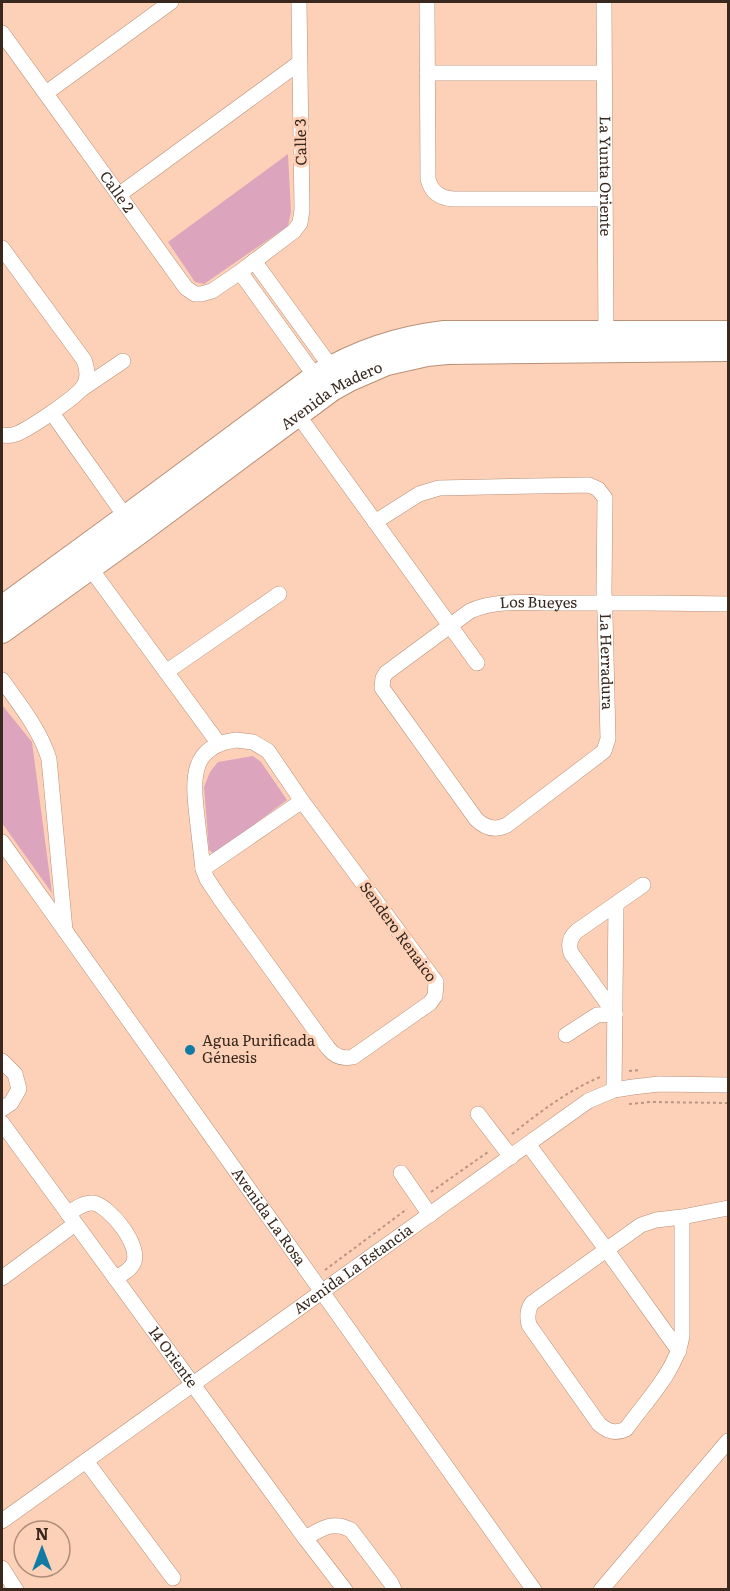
<svg xmlns="http://www.w3.org/2000/svg" width="730" height="1591" viewBox="0 0 730 1591" font-family="Literata,serif">
  <style>
    .green { fill: #dda4bd }
    .lines { fill: none; stroke-linecap: round; stroke-linejoin: round }
    .street-casing { stroke: #b99078; stroke-width: 16 }
    .secondary-casing { stroke: #b99078; stroke-width: 24 }
    .path { stroke: #ba9783; stroke-width: 2; stroke-dasharray: 3 3; stroke-linecap: butt }
    .street { stroke: #fff; stroke-width: 15 }
    .secondary { stroke: #fff; stroke-width: 22 }
    .poi-dot { fill: #107ca6; stroke: #fdd1b7; stroke-width: 2 }
    .labels { text-anchor: middle; stroke-width: 6; stroke-linejoin: round; paint-order: stroke }
    .street-label { font-size: 15px; fill: #38281e; stroke: #fdd1b7 }
    .poi-label { font-size: 15px; fill: #38281e; stroke: #fdd1b7; text-anchor: start }
  </style>
  <rect width="100%" height="100%" fill="#fdd1b7"/>
  <!-- green -->
  <g class="green">
    <path d="M 288,154 L 291,212 L 288,226 L 204,284 L 195,282 L 168,242 Z"/>
    <path d="M 2,705 L 32,742 L 52,893 L 2,823 Z"/>
    <path d="M 253,756 L 261,762 L 287,800 L 214,854 L 209,850 L 204,787 L 210,772 L 218,762 Z"/>
  </g>
  <g class="lines">
    <defs>
      <g id="street">
        <path d="M 427,2 L 428,179 C 431,192 440,198 453,199 L 605,199"/>
        <path id="s1" d="M 604,2 L 606,340"/>
        <path id="s2" d="M 2,33 L 186,288 L 195,294 L 201,294 L 212,291 L 240,272 L 294,231 L 300,223 L 302,210 L 299,2"/>
        <path d="M 427,73 L 603,73"/>
        <path d="M 46,93 L 171,2"/>
        <path d="M 120,194 L 299,63"/>
        <path d="M 2,248 L 84,360 C 87,368 89,379 83,387 C 74,399 29,429 16,434 C 11,436 7,436 2,435"/>
        <path d="M 254,261 L 331,367 L 331,374"/>
        <path d="M 240,272 L 315,376 L 322,382"/>
        <path d="M 83,388 L 123,361"/>
        <path d="M 293,408 L 477,663"/>
        <path d="M 52,413 L 130,523"/>
        <path id="s3" d="M 375,522 L 419,494 L 439,488 L 589,485 L 598,489 L 605,498 L 604,592 L 605,615 L 608,739 L 604,751 L 599,755 L 507,825 C 495,831 485,828 476,819 L 382,688 L 383,678 L 386,673 L 470,611 C 497,599 528,603 557,603 C 614,602 671,603 728,604"/>
        <path d="M 85,561 L 219,744"/>
        <path d="M 166,672 L 279,594"/>
        <path d="M 2,680 C 20,705 40,730 49,759 L 65,930"/>
        <path d="M 236,740 L 253,742 L 268,751 L 302,801 L 436,982 L 435,996 L 430,1003 L 353,1057 C 343,1059 335,1057 328,1048 L 221,900 L 207,879 L 203,869 C 201,852 199,834 197,817 C 193,781 189,746 236,740 Z"/>
        <path id="s4" d="M 2,842 L 534,1590"/>
        <path d="M 203,869 L 302,801"/>
        <path d="M 615,1014 L 571,953 C 568,944 570,937 577,931 L 643,885"/>
        <path d="M 566,1035 L 597,1015 L 615,1014"/>
        <path d="M 2,1061 L 15,1074 L 19,1089 L 11,1103 L 2,1109"/>
        <path d="M 614,1090 L 616,904"/>
        <path d="M 478,1114 L 511,1157"/>
        <path id="s5" d="M 2,1123 L 305,1538 L 345,1590"/>
        <path d="M 528,1144 L 606,1249 L 679,1351"/>
        <path d="M 401,1173 L 430,1215"/>
        <path d="M 68,1214 C 75,1209 84,1202 93,1203 C 109,1205 143,1247 133,1264 C 130,1270 121,1275 115,1278"/>
        <path d="M 682,1217 L 682,1336 C 677,1370 646,1401 626,1429 C 616,1434 608,1432 599,1424 L 529,1325 C 527,1317 527,1310 532,1303 L 641,1225 L 656,1220 L 682,1217 L 728,1208"/>
        <path d="M 2,1278 L 75,1224"/>
        <path d="M 86,1461 L 173,1578"/>
        <path id="s6" d="M 2,1521 L 588,1101 L 614,1090 L 633,1087 L 659,1084 L 728,1085"/>
        <path d="M 305,1538 C 322,1529 332,1520 351,1530 L 391,1583 L 394,1590"/>
        <path d="M 2,1568 L 16,1590"/>
        <path d="M 601,1590 L 728,1441"/>
      </g>
      <g id="secondary">
        <path d="M 2,607 L 125,517 L 315,376 C 357,351 396,338 444,332 L 728,332"/>
        <path id="s7" d="M 2,632 L 138,534 L 332,390 L 350,380 L 387,364 L 427,355 L 447,353 L 728,350"/>
      </g>
    </defs>
    <!-- street casing -->
    <use href="#street" class="street-casing"/>
    <!-- secondary casing -->
    <use href="#secondary" class="secondary-casing"/>
    <!-- path -->
    <g class="path">
      <path d="M 629,1071 L 641,1070"/>
      <path d="M 629,1104 L 651,1102 L 728,1103"/>
      <path d="M 512,1134 C 540,1112 567,1091 600,1077"/>
      <path d="M 431,1192 L 488,1152"/>
      <path d="M 325,1270 L 407,1209"/>
    </g>
    <!-- street -->
    <use href="#street" class="street"/>
    <!-- secondary -->
    <use href="#secondary" class="secondary"/>
  </g>
  <!-- markers -->
  <circle class="poi-dot" cx="190" cy="1050" r="6"/>
  <g class="labels">
    <!-- street labels -->
    <g class="street-label">
      <text transform="translate(301 142) rotate(-91)" y="5">Calle 3</text>
      <text dy="5" stroke="none"><textPath href="#s1" startOffset="174">La Yunta Oriente</textPath></text>
      <text dy="5" stroke="none"><textPath href="#s2" startOffset="196">Calle 2</textPath></text>
      <text dy="5" stroke="none"><textPath href="#s7" startOffset="406">Avenida Madero</textPath></text>
      <text dy="5" stroke="none"><textPath href="#s3" startOffset="1005">Los Bueyes</textPath></text>
      <text dy="5" stroke="none"><textPath href="#s3" startOffset="408">La Herradura</textPath></text>
      <text transform="translate(398 932) rotate(54)" y="5">Sendero Renaico</text>
      <text dy="5" stroke="none"><textPath href="#s4" startOffset="460">Avenida La Rosa</textPath></text>
      <text dy="5" stroke="none"><textPath href="#s6" startOffset="432">Avenida La Estancia</textPath></text>
      <text dy="5" stroke="none"><textPath href="#s5" startOffset="290">14 Oriente</textPath></text>
    </g>
    <!-- poi labels -->
    <g class="poi-label">
      <text x="202" y="1046">Agua Purificada<tspan x="202" dy="17">Génesis</tspan></text>
    </g>
  </g>
  <!-- border -->
  <rect width="730" height="1591" fill="none" stroke="#38281e" stroke-width="6"/>
  <!-- north arrow -->
  <g transform="translate(42 1549)"><circle r="28" fill="#fdd1b7" stroke="#ae8d7a" stroke-width="1.5"/>
  <path d="M0-4.5L10 22L0 15L-10 22Z" fill="#107ca6"/>
  <text y="-9" font-size="16" font-weight="bold" text-anchor="middle" fill="#38281e">N</text>
  </g>
</svg>
